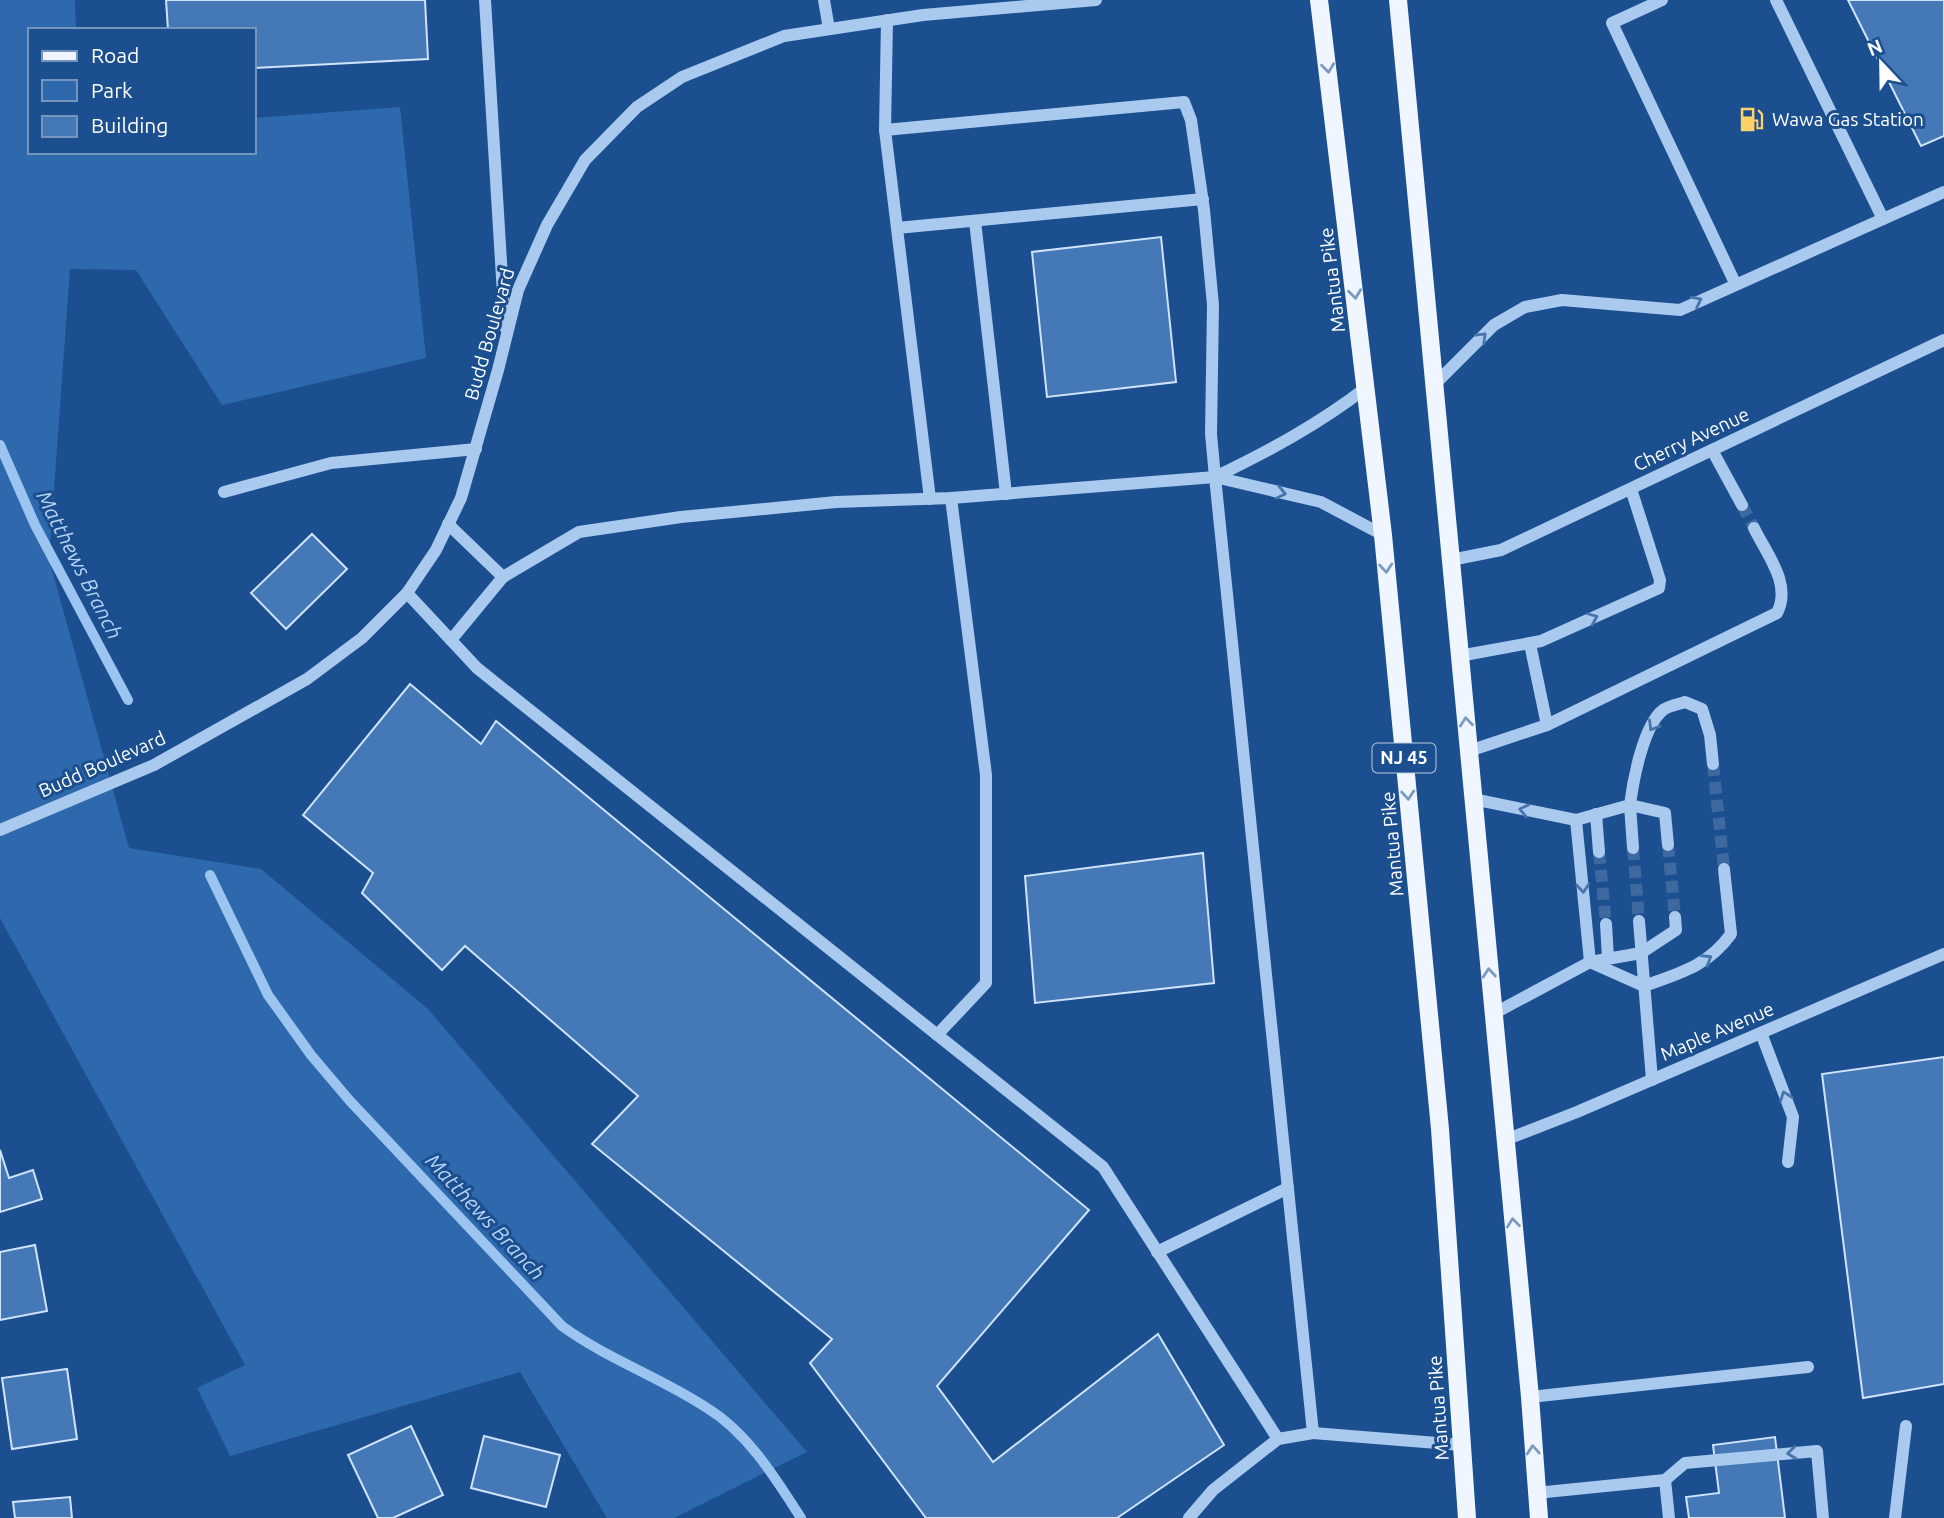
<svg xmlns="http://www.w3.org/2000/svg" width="1944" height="1518" viewBox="0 0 1944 1518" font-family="Ubuntu,sans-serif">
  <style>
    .green { fill: #2e69ad }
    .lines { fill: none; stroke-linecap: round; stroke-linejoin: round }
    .stream { stroke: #9cc4f0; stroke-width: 10 }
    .building { fill: #4478b7; stroke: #cfe3fa; stroke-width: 2 }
    .minor-tunnel { stroke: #3d69a0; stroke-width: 12; stroke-dasharray: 12 6; stroke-linecap: butt }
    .minor { stroke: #a9c9ee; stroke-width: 12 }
    .major { stroke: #f0f6ff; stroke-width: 18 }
    .oneway { stroke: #7b9ac1 }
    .oneway2 { stroke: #4674ac }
    .labels { text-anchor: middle; stroke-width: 6; stroke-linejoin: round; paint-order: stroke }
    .shield { fill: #1b4f8f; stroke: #bbcadd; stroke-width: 2 }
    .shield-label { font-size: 18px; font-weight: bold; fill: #fff }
    .poi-label { font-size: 19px; fill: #fff; stroke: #1b4f8f; text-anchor: start }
    .street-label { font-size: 19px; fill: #fff; stroke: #1b4f8f }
    .water-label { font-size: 21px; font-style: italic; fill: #b5d3f5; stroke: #1b4f8f }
  </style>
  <rect width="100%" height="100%" fill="#1b4f8f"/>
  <!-- green -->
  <path class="green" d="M 0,0 L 75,0 L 76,30 L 30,30 L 30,152 L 254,152 L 254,118 L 400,107 L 426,358 L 222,405 L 136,270 L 70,269 L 49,559 L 129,848 L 261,869 L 428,1009 L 807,1452 L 674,1518 L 607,1518 L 520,1372 L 230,1456 L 197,1388 L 245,1365 L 0,918 Z"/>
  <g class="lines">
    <!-- stream -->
    <g class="stream">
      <path d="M 0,445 L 35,525 L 128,700"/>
      <path d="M 210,875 L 268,995 L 311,1055 L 350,1101 L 562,1326 C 607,1359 660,1377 707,1408 C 748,1433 776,1479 801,1518"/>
    </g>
  </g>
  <!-- building -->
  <g class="building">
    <path d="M 166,0 L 425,0 L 428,59 L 254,68 L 254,30 L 168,30 Z"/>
    <path d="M 1848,0 L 1944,0 L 1944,136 L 1921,146 Z"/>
    <path d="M 1161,237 L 1176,382 L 1047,397 L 1032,252 Z"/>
    <path d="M 312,534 L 347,569 L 286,629 L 251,593 Z"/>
    <path d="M 410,684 L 481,744 L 496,721 L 1089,1210 L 937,1386 L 993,1462 L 1158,1334 L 1224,1445 L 1117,1518 L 926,1518 L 810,1363 L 832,1339 L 592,1144 L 638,1096 L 465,946 L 442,970 L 362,893 L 373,873 L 303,815 Z"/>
    <path d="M 1203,853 L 1214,983 L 1035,1003 L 1025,876 Z"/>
    <path d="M 1944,1057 L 1944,1384 L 1863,1398 L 1822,1074 Z"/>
    <path d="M 0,1150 L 9,1178 L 33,1170 L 42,1199 L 0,1212 Z"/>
    <path d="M 35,1245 L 47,1311 L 0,1320 L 0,1252 Z"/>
    <path d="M 67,1369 L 77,1439 L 12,1449 L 2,1378 Z"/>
    <path d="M 411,1426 L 443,1495 L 393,1518 L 378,1518 L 348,1455 Z"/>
    <path d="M 484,1436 L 560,1455 L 546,1507 L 471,1488 Z"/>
    <path d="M 1775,1437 L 1785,1518 L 1689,1518 L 1686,1497 L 1719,1493 L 1713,1445 Z"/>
    <path d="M 70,1497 L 72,1518 L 15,1518 L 13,1502 Z"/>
  </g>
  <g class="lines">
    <!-- minor-tunnel -->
    <g class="minor-tunnel">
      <path d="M 1742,505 L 1754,528"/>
      <path d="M 1713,764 L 1724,869"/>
      <path d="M 1668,845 L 1675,917"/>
      <path d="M 1633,848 L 1639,921"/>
      <path d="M 1599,852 L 1606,924"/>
    </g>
    <!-- minor -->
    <g class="minor">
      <path d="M 485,0 L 505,327"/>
      <path d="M 824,0 L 829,29"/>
      <path d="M 1662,0 L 1612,23 L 1735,283"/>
      <path d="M 887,20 L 885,130 L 930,499"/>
      <path d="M 885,130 L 1184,102 L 1191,120 L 1204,210 L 1213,305 L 1211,434 L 1215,477 L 1313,1433 L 1278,1439"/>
      <path d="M 1883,219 L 1944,192"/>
      <path d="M 975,221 L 1006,494"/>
      <path d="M 897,228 L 1203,199"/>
      <path d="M 1434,385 L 1494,325 L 1525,307 L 1562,300 L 1680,310 L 1883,219 L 1776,0"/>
      <path d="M 1712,450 L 1742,505"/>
      <path d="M 1215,477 C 1269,451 1319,424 1367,387"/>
      <path d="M 224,492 L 331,463 L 476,449"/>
      <path d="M 448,524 L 503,577 L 579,532 L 681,517 L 836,502 L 951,498 L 1215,477 L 1321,502 L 1383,535"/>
      <path d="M 1451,560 L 1501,550 L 1944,340"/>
      <path d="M 407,593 L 477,668 L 1103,1167 L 1278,1439 L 1213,1490 L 1189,1518"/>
      <path d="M 451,640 L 503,577"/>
      <path d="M 1530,644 L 1547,725"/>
      <path d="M 1459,656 L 1541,641 L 1659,588 L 1660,580 L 1631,489"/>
      <path d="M 1469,751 L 1547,725 L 1777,613 C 1792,584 1767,555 1754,528"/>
      <path d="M 1473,799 L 1576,820 L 1630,805 C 1633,781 1643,726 1663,710 C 1668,706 1679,704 1685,702 L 1702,709 L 1710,735 L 1713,764"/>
      <path d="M 1596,814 L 1599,852"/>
      <path d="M 1576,820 L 1590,962"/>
      <path d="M 0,830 L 154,765 L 307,679 L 362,638 L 407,593 L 436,550 L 461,498 L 498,370 L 518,290 L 547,225 L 585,160 L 637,107 L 682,77 L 784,36 L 923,15 L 1096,0"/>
      <path d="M 1633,848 L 1630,805 L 1665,813 L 1668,845"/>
      <path d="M 1639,921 L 1652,1080"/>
      <path d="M 1606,924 L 1608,958"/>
      <path d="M 1590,962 L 1644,986 C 1680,973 1708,966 1731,934 L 1724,869"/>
      <path d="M 1493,1014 L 1590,962 L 1641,953 L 1676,930 L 1675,917"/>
      <path d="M 1761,1033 L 1793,1117 L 1788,1162"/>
      <path d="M 937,1035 L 986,983 L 986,775 L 951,498"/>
      <path d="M 1505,1140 L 1577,1112 L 1944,954"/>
      <path d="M 1157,1252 L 1288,1188"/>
      <path d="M 1530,1397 L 1808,1367"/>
      <path d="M 1313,1433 L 1462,1445"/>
      <path d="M 1665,1480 L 1669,1518"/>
      <path d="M 1536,1493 L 1665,1480 L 1685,1463 L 1817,1451 L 1823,1518"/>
      <path d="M 1895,1518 L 1906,1426"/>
    </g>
    <!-- major -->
    <g class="major">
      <path d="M 1319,0 L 1383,535 L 1440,1129 L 1467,1518"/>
      <path d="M 1398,0 L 1530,1397 L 1539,1518"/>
    </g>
  </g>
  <!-- one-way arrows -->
  <defs><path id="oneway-chevron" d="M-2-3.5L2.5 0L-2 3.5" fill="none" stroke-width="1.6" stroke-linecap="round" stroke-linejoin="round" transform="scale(1.75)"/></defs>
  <g class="oneway">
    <use href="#oneway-chevron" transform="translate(1328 68) rotate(83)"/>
    <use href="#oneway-chevron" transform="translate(1355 294) rotate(83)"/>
    <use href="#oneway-chevron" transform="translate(1386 568) rotate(85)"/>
    <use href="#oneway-chevron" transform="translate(1466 722) rotate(-96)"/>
    <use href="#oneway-chevron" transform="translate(1408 795) rotate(85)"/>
    <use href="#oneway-chevron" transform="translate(1489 973) rotate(-95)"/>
    <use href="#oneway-chevron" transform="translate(1513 1223) rotate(-96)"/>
    <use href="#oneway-chevron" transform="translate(1533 1450) rotate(-94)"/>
  </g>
  <g class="oneway2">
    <use href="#oneway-chevron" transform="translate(1697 301) rotate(-26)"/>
    <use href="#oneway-chevron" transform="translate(1482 337) rotate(-45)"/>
    <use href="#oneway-chevron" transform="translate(1281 493) rotate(13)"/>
    <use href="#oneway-chevron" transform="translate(1593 618) rotate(-23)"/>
    <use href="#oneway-chevron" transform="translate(1653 726) rotate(121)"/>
    <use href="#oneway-chevron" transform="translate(1524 810) rotate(-168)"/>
    <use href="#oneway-chevron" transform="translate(1583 888) rotate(85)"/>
    <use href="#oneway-chevron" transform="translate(1707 959) rotate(-31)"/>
    <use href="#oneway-chevron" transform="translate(1785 1096) rotate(-110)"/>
    <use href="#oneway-chevron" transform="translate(1792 1453) rotate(174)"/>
  </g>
  <!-- icons -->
  <defs>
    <symbol id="fuel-bare" viewBox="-9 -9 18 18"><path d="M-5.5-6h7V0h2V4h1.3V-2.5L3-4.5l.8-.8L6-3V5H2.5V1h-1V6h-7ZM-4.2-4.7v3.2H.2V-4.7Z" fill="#ffd166" stroke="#1b4f8f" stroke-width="2.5" paint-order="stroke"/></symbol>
  </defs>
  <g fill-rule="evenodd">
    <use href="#fuel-bare" x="1734" y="102" width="35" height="35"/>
  </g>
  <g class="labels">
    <!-- shield labels -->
    <rect class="shield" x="1372.5" y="743.5" width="63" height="29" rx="5"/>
    <g class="shield-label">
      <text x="1404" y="764">NJ 45</text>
    </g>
    <!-- poi labels -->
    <g class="poi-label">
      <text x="1772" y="126">Wawa Gas Station</text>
    </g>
    <!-- street labels -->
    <g class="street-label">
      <text transform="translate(1332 280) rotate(-97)" y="7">Mantua Pike</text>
      <text transform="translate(489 334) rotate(-74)" y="7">Budd Boulevard</text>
      <text transform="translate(1691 439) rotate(-25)" y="7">Cherry Avenue</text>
      <text transform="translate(102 764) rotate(-24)" y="7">Budd Boulevard</text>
      <text transform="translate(1392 844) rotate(-95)" y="7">Mantua Pike</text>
      <text transform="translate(1717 1031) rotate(-23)" y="7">Maple Avenue</text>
      <text transform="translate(1438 1408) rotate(-94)" y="7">Mantua Pike</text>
    </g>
    <!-- water labels -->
    <g class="water-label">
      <text transform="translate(79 565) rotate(63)" y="7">Matthews Branch</text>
      <text transform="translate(485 1217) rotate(47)" y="7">Matthews Branch</text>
    </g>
  </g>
  <!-- legend -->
  <rect x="28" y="28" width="228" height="126" fill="#1b4f8f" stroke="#7695bc" stroke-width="2"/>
  <rect x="42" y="51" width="35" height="10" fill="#f0f6ff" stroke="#7695bc" stroke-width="2"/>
  <text x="91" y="63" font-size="21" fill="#ffffff">Road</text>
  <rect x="42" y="80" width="35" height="21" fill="#2e69ad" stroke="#7695bc" stroke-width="2"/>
  <text x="91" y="98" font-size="21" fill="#ffffff">Park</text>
  <rect x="42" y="116" width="35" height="21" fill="#4478b7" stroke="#7695bc" stroke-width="2"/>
  <text x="91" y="133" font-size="21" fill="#ffffff">Building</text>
  <!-- north arrow -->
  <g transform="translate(1881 63) rotate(338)" stroke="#1b4f8f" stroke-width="5" paint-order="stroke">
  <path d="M0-5L12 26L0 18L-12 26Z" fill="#ffffff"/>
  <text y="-10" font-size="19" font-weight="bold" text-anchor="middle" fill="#ffffff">N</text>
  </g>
</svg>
